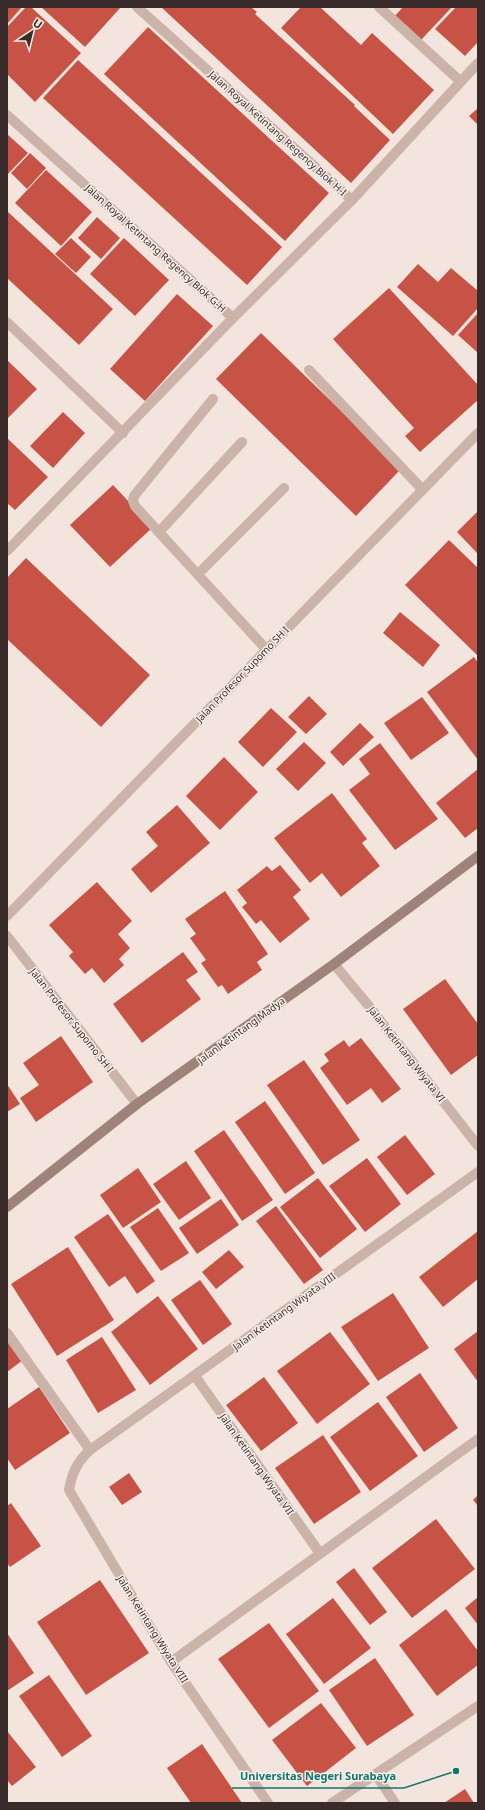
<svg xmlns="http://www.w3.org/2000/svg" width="485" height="1810" viewBox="0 0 485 1810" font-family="'Noto Sans',sans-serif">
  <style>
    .building { fill: #c75346 }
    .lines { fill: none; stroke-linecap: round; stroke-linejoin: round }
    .lane { stroke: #cbb3a9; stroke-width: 10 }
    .street { stroke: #cbb3a9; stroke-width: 10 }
    .secondary { stroke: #9f827a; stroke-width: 10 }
    .labels { text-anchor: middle; stroke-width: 3; stroke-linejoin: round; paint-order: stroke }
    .street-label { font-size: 10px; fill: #382b29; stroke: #faf0ea }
    .leader { fill: none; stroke: #0f766e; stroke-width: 1.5 }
    .callout-dot { fill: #0f766e; stroke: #faf0ea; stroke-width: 1.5 }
    .callout-label { font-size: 11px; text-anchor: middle; font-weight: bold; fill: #0f766e; stroke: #faf0ea; stroke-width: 3; stroke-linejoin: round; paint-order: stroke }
  </style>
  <rect width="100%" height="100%" fill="#f3e5dd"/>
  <!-- building -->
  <g class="building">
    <path d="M 7,7 L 22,7 L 7,24 Z"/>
    <path d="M 26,7 L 31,7 L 81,53 L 35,102 L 7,74 L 7,27 Z"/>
    <path d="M 41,7 L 121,7 L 85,47 Z"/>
    <path d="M 161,7 L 251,7 L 257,12 L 255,14 L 355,105 L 354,106 L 390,140 L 351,183 Z"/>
    <path d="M 301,7 L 320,7 L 361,45 L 372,33 L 434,90 L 393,134 L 281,28 Z"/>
    <path d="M 403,7 L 452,7 L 421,40 L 395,16 Z"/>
    <path d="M 456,7 L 478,7 L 478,42 L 465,56 L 435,29 Z"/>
    <path d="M 148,27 L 329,193 L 285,241 L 104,74 Z"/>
    <path d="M 78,60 L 282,247 L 247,285 L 43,98 Z"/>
    <path d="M 478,108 L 478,125 L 469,116 Z"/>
    <path d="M 7,134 L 28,153 L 7,175 Z"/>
    <path d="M 30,153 L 46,168 L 27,189 L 11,173 Z"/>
    <path d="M 46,170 L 92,212 L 61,246 L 15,203 Z"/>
    <path d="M 7,211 L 113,309 L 79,345 L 7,278 Z"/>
    <path d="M 97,217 L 120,238 L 101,259 L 78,238 Z"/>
    <path d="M 71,238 L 91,257 L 76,273 L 55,254 Z"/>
    <path d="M 124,238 L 169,280 L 135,316 L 90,274 Z"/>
    <path d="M 418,264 L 438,282 L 451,268 L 478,291 L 478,308 L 453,336 L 397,287 Z"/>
    <path d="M 389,288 L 478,385 L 478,400 L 420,452 L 405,436 L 414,428 L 333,339 Z"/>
    <path d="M 177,294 L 213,326 L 145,401 L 110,369 Z"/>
    <path d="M 478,313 L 478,353 L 458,335 Z"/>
    <path d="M 261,333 L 401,469 L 356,516 L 216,379 Z"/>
    <path d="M 7,360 L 37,389 L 7,419 Z"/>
    <path d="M 63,412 L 85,433 L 53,468 L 30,446 Z"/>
    <path d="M 7,438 L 48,477 L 15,510 L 7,503 Z"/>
    <path d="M 113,485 L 153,527 L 110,567 L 70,525 Z"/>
    <path d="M 478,511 L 478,554 L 457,532 Z"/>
    <path d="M 449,540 L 478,568 L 478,656 L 405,585 Z"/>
    <path d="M 26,558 L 150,675 L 101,727 L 7,639 L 7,578 Z"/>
    <path d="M 400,612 L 440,645 L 423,667 L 383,633 Z"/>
    <path d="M 474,657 L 478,663 L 478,760 L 427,692 Z"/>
    <path d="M 309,696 L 327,714 L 306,734 L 288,717 Z"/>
    <path d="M 422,697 L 449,733 L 411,760 L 384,723 Z"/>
    <path d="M 271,708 L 297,732 L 263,767 L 238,742 Z"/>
    <path d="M 360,723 L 374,737 L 343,766 L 330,752 Z"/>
    <path d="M 304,742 L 326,763 L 298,791 L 276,769 Z"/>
    <path d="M 380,743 L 438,819 L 395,850 L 349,790 L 370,774 L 359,759 Z"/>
    <path d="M 224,757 L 258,792 L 220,830 L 186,796 Z"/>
    <path d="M 478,769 L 478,828 L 465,838 L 436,803 Z"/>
    <path d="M 332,793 L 367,839 L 362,843 L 380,866 L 341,897 L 322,873 L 310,883 L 274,838 Z"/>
    <path d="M 177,805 L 210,843 L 151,893 L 131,869 L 158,846 L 146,832 Z"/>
    <path d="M 280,865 L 301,890 L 293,897 L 310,919 L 280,943 L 261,920 L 256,924 L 242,907 L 247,903 L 237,890 L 267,866 L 272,871 Z"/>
    <path d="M 97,882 L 132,921 L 118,934 L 130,948 L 119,959 L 124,965 L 104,983 L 92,968 L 85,974 L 69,956 L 73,952 L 49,925 Z"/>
    <path d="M 225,891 L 268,954 L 257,962 L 262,970 L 228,994 L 222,985 L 218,987 L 201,963 L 206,960 L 190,938 L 196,934 L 185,919 Z"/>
    <path d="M 183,952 L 198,972 L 186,980 L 201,999 L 142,1043 L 113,1004 Z"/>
    <path d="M 445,979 L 478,1024 L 478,1055 L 451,1075 L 403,1009 Z"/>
    <path d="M 61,1036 L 93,1082 L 36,1122 L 20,1098 L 39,1085 L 23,1063 Z"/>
    <path d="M 361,1038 L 401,1089 L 382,1103 L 371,1088 L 347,1105 L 320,1068 L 329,1061 L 324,1054 L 344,1040 L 349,1047 Z"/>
    <path d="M 304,1060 L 360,1140 L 323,1165 L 267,1085 Z"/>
    <path d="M 7,1084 L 20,1104 L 7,1112 Z"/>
    <path d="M 265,1101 L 315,1173 L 285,1194 L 235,1122 Z"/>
    <path d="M 224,1130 L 273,1200 L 242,1221 L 194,1151 Z"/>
    <path d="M 405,1135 L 435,1174 L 407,1195 L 377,1157 Z"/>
    <path d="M 367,1158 L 401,1204 L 365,1232 L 329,1186 Z"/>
    <path d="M 186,1161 L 211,1198 L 179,1220 L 153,1184 Z"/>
    <path d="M 138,1168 L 161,1202 L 123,1228 L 100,1195 Z"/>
    <path d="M 318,1178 L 357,1229 L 320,1258 L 280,1207 Z"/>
    <path d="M 221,1199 L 239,1225 L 197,1254 L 179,1228 Z"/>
    <path d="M 276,1206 L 323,1270 L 304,1284 L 256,1221 Z"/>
    <path d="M 158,1208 L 189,1253 L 161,1271 L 130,1227 Z"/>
    <path d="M 108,1214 L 155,1281 L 137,1294 L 125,1276 L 109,1287 L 74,1237 Z"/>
    <path d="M 478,1231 L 478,1279 L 443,1307 L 419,1277 Z"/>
    <path d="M 68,1247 L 114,1320 L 57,1356 L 11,1284 Z"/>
    <path d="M 229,1250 L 244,1267 L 216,1289 L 202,1272 Z"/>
    <path d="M 200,1280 L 232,1324 L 203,1345 L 171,1300 Z"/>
    <path d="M 393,1293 L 429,1348 L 378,1381 L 341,1327 Z"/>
    <path d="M 158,1296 L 198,1349 L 150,1385 L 111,1332 Z"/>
    <path d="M 478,1331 L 478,1382 L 454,1349 Z"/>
    <path d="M 330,1332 L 370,1384 L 317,1424 L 277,1371 Z"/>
    <path d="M 102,1337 L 136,1390 L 98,1413 L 66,1360 Z"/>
    <path d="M 7,1338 L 23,1360 L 7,1372 Z"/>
    <path d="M 420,1373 L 458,1428 L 424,1452 L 386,1397 Z"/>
    <path d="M 264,1377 L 298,1423 L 261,1451 L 226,1405 Z"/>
    <path d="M 39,1387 L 70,1433 L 15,1470 L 7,1458 L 7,1409 Z"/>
    <path d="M 378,1402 L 418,1456 L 370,1491 L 330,1437 Z"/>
    <path d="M 323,1435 L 361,1492 L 314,1524 L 275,1468 Z"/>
    <path d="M 129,1473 L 142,1492 L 122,1505 L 109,1487 Z"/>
    <path d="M 478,1495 L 478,1506 L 473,1500 Z"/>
    <path d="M 11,1503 L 41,1546 L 10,1567 L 7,1563 L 7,1506 Z"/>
    <path d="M 436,1519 L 475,1569 L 412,1618 L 372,1568 Z"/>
    <path d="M 354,1568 L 387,1612 L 370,1625 L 336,1582 Z"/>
    <path d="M 100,1580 L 149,1653 L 86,1695 L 37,1622 Z"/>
    <path d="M 478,1597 L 478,1625 L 465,1608 Z"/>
    <path d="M 333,1598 L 371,1648 L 324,1684 L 286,1634 Z"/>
    <path d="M 446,1609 L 478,1651 L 478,1665 L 437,1696 L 399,1645 Z"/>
    <path d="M 269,1623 L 319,1691 L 269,1728 L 218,1659 Z"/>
    <path d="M 7,1633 L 34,1673 L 7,1691 Z"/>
    <path d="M 375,1658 L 414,1715 L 367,1746 L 329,1690 Z"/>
    <path d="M 49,1675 L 92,1736 L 62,1757 L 19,1696 Z"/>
    <path d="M 321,1703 L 356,1748 L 307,1786 L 272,1740 Z"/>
    <path d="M 7,1731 L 36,1767 L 12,1786 L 7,1780 Z"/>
    <path d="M 202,1744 L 242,1803 L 191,1803 L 167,1768 Z"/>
    <path d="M 465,1789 L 474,1803 L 444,1803 Z"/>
  </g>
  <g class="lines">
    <!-- lane -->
    <g class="lane">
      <path d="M 213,399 L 134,496 L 133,501 L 135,506 L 266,649"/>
      <path d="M 159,532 L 242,442"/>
      <path d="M 198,574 L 284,488"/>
      <path d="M 376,1775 L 395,1803"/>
    </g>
    <!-- street -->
    <g class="street">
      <path d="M 137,7 L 352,200"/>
      <path d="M 379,7 L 460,81"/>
      <path d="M 7,115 L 233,318"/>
      <path d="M 7,322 L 123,433"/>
      <path d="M 309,370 L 422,489"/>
      <path d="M 7,551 L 233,318 L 352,200 L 478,63"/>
      <path d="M 7,916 L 478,433"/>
      <path d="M 7,936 L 137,1104"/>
      <path d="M 334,964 L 368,1005 L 478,1146"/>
      <path d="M 7,1333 L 90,1450"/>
      <path d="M 195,1376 L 319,1552"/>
      <path d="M 171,1662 L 478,1439"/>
      <path d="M 268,1803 L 171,1662 L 69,1490 C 72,1473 77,1462 90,1450 L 478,1172"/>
      <path d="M 332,1803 L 478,1706"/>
    </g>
    <!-- secondary -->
    <path class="secondary" d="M 7,1207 L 137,1104 L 334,964 L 478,856"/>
  </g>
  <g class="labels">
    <!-- street labels -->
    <g class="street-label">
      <text transform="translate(278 133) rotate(42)" y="4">Jalan Royal Ketintang Regency Blok H-I</text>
      <text transform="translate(156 248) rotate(42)" y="4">Jalan Royal Ketintang Regency Blok G-H</text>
      <text transform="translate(242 674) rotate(-46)" y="4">Jalan Profesor Supomo SH I</text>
      <text transform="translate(72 1020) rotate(52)" y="4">Jalan Profesor Supomo SH I</text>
      <text transform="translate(241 1030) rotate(-36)" y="4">Jalan Ketintang Madya</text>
      <text transform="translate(407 1054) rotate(52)" y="4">Jalan Ketintang Wiyata VI</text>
      <text transform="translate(284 1311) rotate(-36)" y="4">Jalan Ketintang Wiyata VIII</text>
      <text transform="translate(257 1464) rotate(55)" y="4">Jalan Ketintang Wiyata VII</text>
      <text transform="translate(153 1629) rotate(58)" y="4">Jalan Ketintang Wiyata VIII</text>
    </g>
  </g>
  <!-- callouts -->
  <path class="leader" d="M456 1771L404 1788H232"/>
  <circle class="callout-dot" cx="456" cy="1771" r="4"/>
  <g class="callout-label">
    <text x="318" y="1780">Universitas Negeri Surabaya</text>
  </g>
  <!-- border -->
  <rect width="485" height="1810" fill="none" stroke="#382b29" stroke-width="16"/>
  <!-- north arrow -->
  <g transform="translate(32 32) rotate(35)" stroke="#faf0ea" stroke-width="3" paint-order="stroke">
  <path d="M0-3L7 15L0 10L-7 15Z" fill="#382b29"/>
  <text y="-6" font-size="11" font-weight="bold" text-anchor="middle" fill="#382b29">U</text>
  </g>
</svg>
